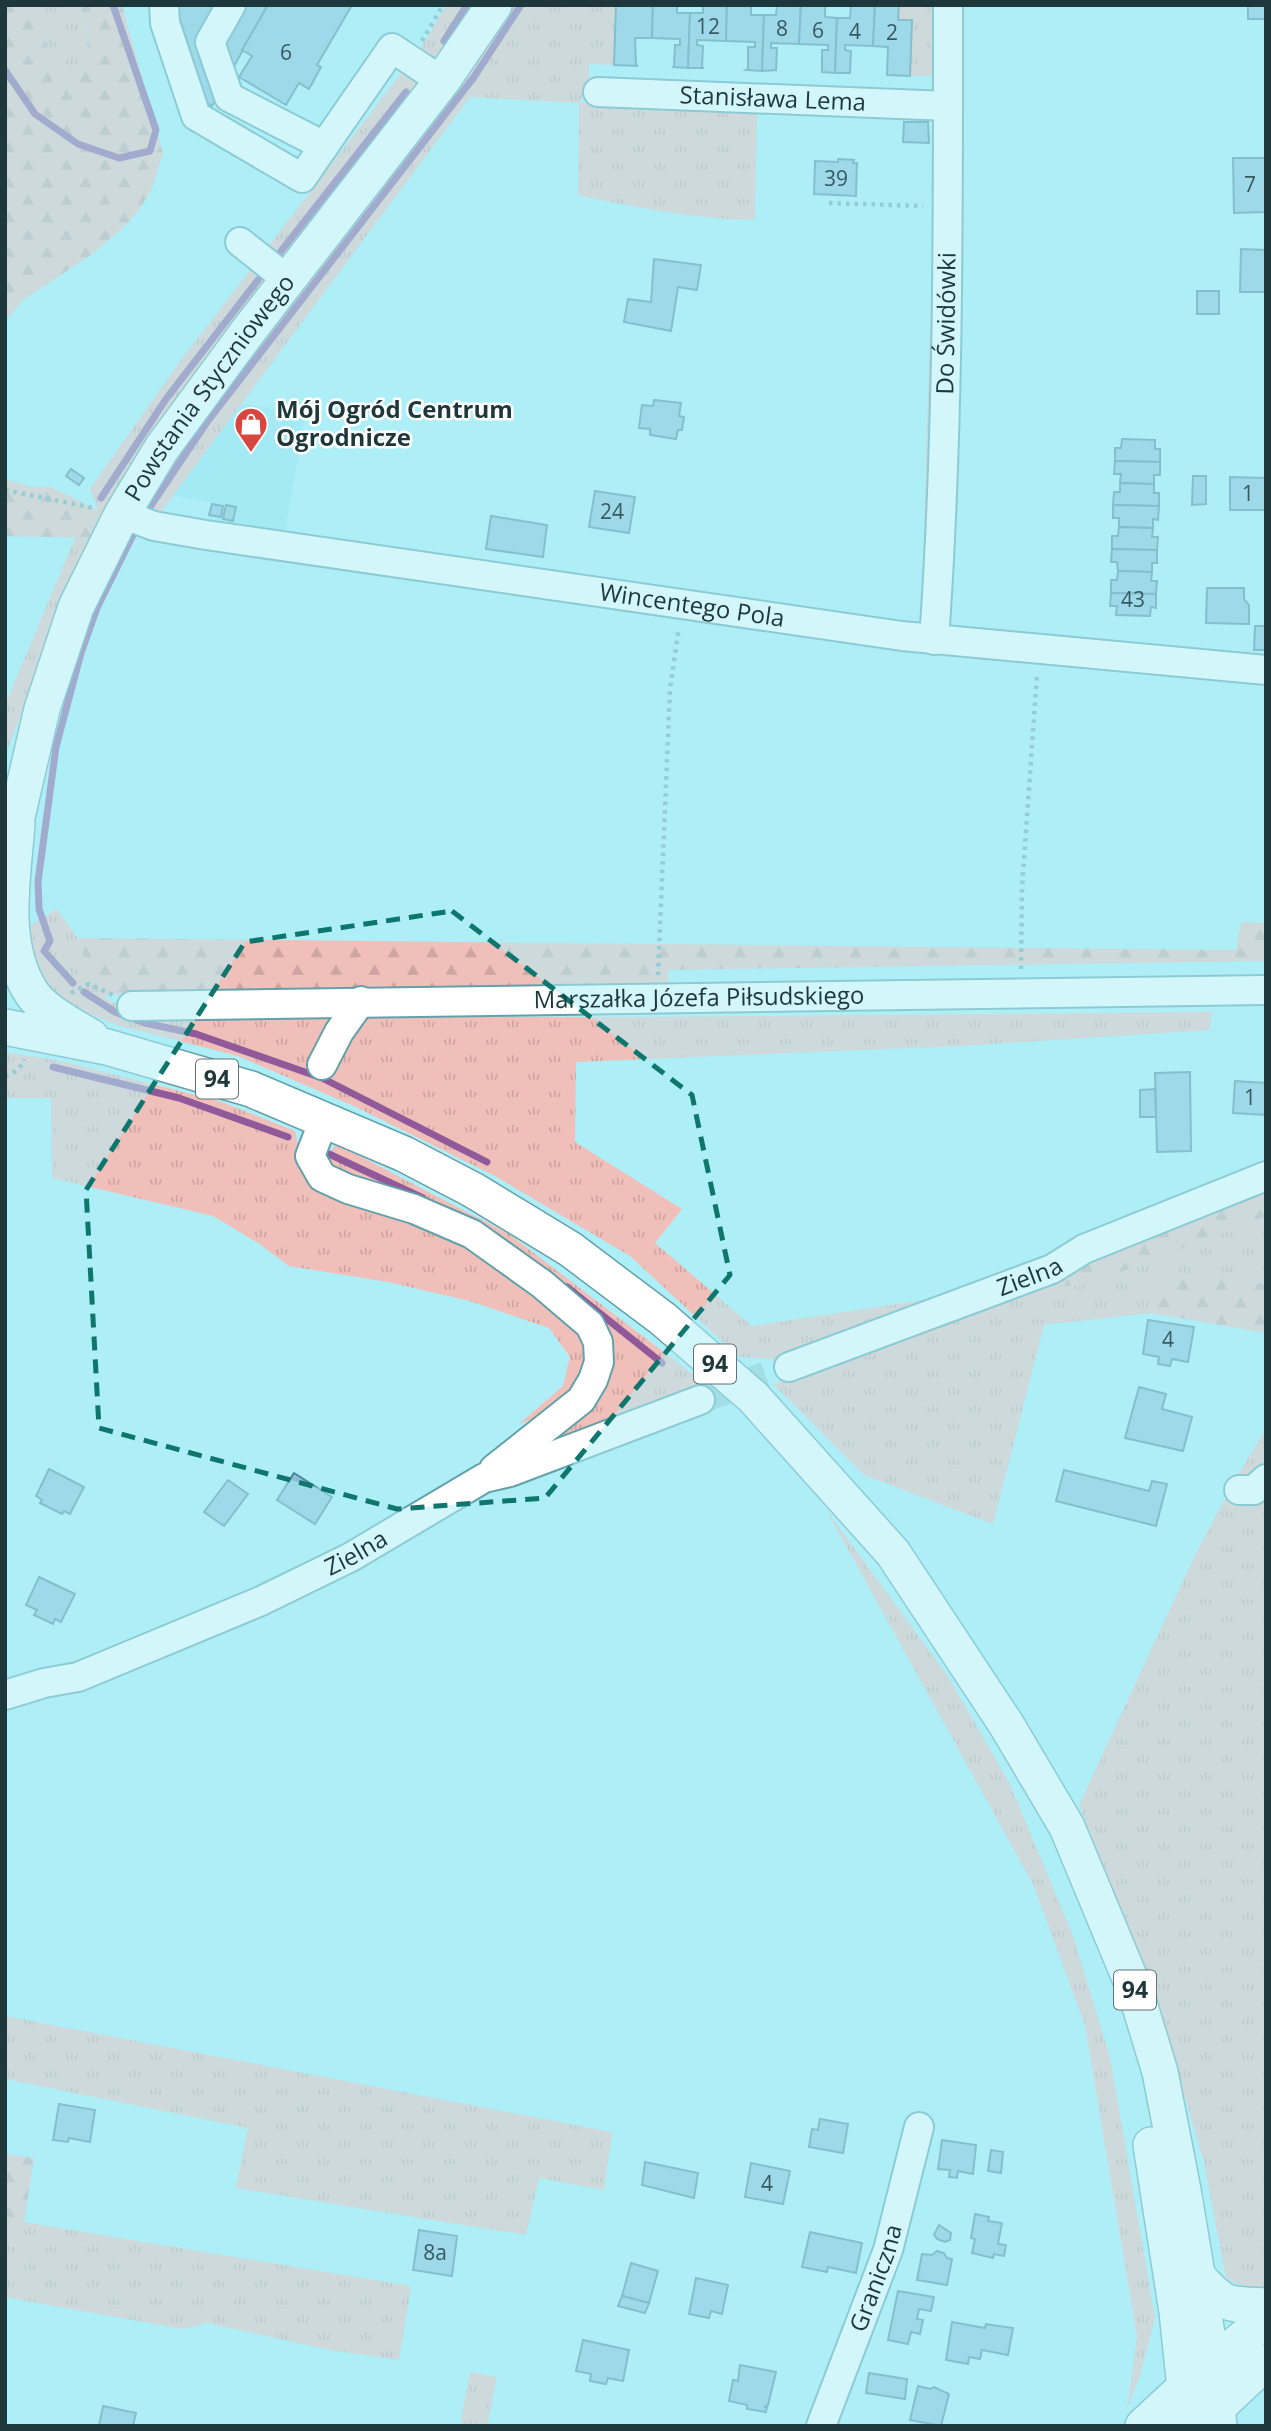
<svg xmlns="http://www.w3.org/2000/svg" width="1271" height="2431" viewBox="0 0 1271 2431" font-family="'Open Sans',sans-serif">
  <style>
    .built { fill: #98e4ef }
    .grass { fill: url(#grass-tufts) }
    .forest { fill: url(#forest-firs) }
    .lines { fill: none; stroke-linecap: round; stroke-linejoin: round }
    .stream { stroke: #90599a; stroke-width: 7 }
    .building { fill: #88bfd6; stroke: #50859b; stroke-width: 2 }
    .minor-tunnel { stroke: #91cad1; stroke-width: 28; stroke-dasharray: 28 14; stroke-linecap: butt }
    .minor-casing { stroke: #62a1a9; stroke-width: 32 }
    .major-casing { stroke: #62a1a9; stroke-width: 38 }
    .path { stroke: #74a5ab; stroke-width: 4.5; stroke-dasharray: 3.5 5; stroke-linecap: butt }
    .minor { stroke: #fff; stroke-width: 28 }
    .major { stroke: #fff; stroke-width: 35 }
    .marked { fill: none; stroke: #0f766e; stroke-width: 5; stroke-dasharray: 14 9; stroke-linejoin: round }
    .labels { text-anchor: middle; stroke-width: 5; stroke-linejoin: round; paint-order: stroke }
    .number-label { font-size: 21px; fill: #385962 }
    .shield { fill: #fff; stroke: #617376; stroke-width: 2 }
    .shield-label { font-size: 23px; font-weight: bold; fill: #1d373b }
    .street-label { font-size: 24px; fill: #1d373b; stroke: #fff }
    .poi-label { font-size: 24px; font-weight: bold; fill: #1d373b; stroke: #fff; text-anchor: start }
  </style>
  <defs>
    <pattern id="grass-tufts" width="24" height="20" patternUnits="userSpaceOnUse" patternTransform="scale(1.75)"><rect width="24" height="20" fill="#f1bfb9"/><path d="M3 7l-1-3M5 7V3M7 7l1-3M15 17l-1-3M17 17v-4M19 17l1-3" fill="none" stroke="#cea5a0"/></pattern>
    <pattern id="forest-firs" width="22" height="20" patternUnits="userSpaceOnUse" patternTransform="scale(1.75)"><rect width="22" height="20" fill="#f1bfb9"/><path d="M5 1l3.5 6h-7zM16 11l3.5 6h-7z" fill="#cea5a0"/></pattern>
  </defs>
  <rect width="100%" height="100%" fill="#aeeff7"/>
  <!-- built -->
  <path class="built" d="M 242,404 L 306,413 L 285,532 L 208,518 L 211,503 L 172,495 Z"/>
  <!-- grass -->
  <g class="grass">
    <path d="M 27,5 L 80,5 L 89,39 L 91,60 L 80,78 L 58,73 Z"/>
    <path d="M 446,5 L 479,5 L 57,618 L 9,746 L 5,751 L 5,705 L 75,538 L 91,538 L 98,510 L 90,489 L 178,364 L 422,46 Z"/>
    <path d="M 511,5 L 616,5 L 614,65 L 589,64 L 589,80 L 580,102 L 757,109 L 755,220 C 696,219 636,208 578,195 L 579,103 L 470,97 L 160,513 L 144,500 Z"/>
    <path d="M 899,5 L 936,5 L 935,76 L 910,76 L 911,20 L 898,20 Z"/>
    <path d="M 933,226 L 941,227 L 942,356 L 921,629 Z"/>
    <path d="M 57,909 L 78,938 L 92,982 L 110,1001 L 160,1017 L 635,1017 L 1212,1012 L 1210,1030 L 960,1046 L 576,1062 L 575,1142 L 682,1209 L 655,1243 L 752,1326 L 949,1296 L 951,1301 L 774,1368 L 772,1359 L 739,1357 L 630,1256 L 495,1176 L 356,1107 L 238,1056 L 117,1025 L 59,1002 L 34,978 L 31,925 Z"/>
    <path d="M 5,1052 L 61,1061 L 219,1101 L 295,1131 L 303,1169 L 328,1197 L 477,1246 L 582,1334 L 589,1359 L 580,1386 L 552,1412 L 519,1424 L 563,1386 L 570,1357 L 549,1328 L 470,1301 L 388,1282 L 289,1266 L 258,1243 L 213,1216 L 52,1178 L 51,1098 L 5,1098 Z"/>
    <path d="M 337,1144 L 509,1234 L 699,1379 L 699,1391 L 527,1453 L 603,1384 L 614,1352 L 597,1321 L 501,1244 L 334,1174 L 323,1159 Z"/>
    <path d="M 1266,1216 L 1266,1284 L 1160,1272 L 1151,1313 L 1044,1325 L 993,1524 L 864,1475 L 773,1384 L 994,1299 L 1044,1287 L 1087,1285 Z"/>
    <path d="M 1266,1429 L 1266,1472 L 1233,1483 Z"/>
    <path d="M 1266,1497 L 1266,2287 L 1246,2288 L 1226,2278 L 1204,2163 L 1156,1997 L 1079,1805 L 1195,1555 L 1224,1500 Z"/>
    <path d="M 825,1508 L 947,1675 L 1009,1782 L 1072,1933 L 1110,2057 L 1155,2318 L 1140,2376 L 1127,2409 L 1137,2337 L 1085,2025 L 1033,1884 Z"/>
    <path d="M 5,2016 L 612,2132 L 604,2190 L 539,2178 L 526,2235 L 236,2188 L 248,2128 L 5,2079 Z"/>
    <path d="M 5,2219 L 411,2286 L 399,2360 L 330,2350 L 207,2323 L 182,2329 L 5,2297 Z"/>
    <path d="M 470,2372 L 497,2377 L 487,2426 L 460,2426 Z"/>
  </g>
  <!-- forest -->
  <g class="forest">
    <path d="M 5,5 L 27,5 L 58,73 L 80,78 C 98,50 88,35 80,5 L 122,5 L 163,153 L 152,189 L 141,207 L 128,223 L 95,252 L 23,300 L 5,321 Z"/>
    <path d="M 5,479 L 32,487 L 51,487 L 98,510 L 91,538 L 5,536 Z"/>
    <path d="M 1241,922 L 1266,923 L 1266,961 L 668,970 L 668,985 L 104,995 L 92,982 L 78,938 L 1236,950 Z"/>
    <path d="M 1266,1186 L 1266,1216 L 1087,1285 L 1044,1287 L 1090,1257 Z"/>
    <path d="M 1160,1272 L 1266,1284 L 1266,1333 L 1151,1313 Z"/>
    <path d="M 5,2154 L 34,2158 L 24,2222 L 5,2219 Z"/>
  </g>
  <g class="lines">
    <!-- stream -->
    <g class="stream">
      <path d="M 444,41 L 467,5"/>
      <path d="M 5,70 L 35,114 L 78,144 L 119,158 L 150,151 L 156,130 L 113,5"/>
      <path d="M 278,255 L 406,92"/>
      <path d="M 101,498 L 166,399 L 258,280"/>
      <path d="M 150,507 L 207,422 L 474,77 L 521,5"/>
      <path d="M 73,983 L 44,951 L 50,941 L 39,909 L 38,882 L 56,747 L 81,653 L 97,608 L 133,535"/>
      <path d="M 84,992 L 115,1012 L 145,1023 L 196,1034 L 322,1078 L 487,1162"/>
      <path d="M 53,1067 L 179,1098 L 288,1137"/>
      <path d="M 329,1154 L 423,1198"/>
      <path d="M 567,1287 L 662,1363"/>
    </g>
  </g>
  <!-- building -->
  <g class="building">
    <path d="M 179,5 L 268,5 L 212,106 L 206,103 L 177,10 Z"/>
    <path d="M 268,5 L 352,5 L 317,65 L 321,67 L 309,89 L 299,83 L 286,105 L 239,77 L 252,56 L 242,50 Z"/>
    <path d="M 616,5 L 653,5 L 652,38 L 635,38 L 636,65 L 638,66 L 614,65 Z"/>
    <path d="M 653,5 L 677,5 L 677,13 L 690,13 L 688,68 L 672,67 L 674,67 L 675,45 L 680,45 L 680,39 L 652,38 Z"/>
    <path d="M 703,5 L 727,5 L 726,41 L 697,40 L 697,45 L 703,46 L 702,68 L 704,68 L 688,68 L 690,13 L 703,13 Z"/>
    <path d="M 727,5 L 751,5 L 751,15 L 764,15 L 762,71 L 746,70 L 748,69 L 748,47 L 755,47 L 755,42 L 726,41 Z"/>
    <path d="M 777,5 L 801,5 L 799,44 L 771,43 L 771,48 L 777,48 L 776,70 L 762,71 L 764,15 L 776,15 Z"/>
    <path d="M 801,5 L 825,5 L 825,17 L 837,18 L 835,73 L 822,72 L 822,50 L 828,50 L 828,45 L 799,44 Z"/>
    <path d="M 851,5 L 875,5 L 873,46 L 845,45 L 845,50 L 851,51 L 850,73 L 835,73 L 837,18 L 850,18 Z"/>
    <path d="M 875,5 L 899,5 L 898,20 L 912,20 L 910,76 L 887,75 L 888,47 L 873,46 Z"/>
    <rect x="1248" y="5" width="18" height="14"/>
    <path d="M 904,122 L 928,122 L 929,143 L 903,142 Z"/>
    <path d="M 1233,158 L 1266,158 L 1266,212 L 1234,213 Z"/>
    <path d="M 838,159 L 854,160 L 853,163 L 857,163 L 856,196 L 814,194 L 815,161 L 838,162 Z"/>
    <path d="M 1241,249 L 1266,250 L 1266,292 L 1240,292 Z"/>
    <path d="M 654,259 L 701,265 L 697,290 L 678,287 L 671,331 L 624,322 L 628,299 L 651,302 Z"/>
    <rect x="1197" y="291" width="22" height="23"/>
    <path d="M 654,400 L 681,403 L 679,416 L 684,417 L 682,430 L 678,430 L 676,439 L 650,435 L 650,429 L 639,428 L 642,405 L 653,406 Z"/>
    <path d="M 1122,439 L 1155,440 L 1155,449 L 1160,449 L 1160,462 L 1115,461 L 1115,448 L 1121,448 Z"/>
    <path d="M 1115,461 L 1160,462 L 1160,475 L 1154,475 L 1154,484 L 1120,483 L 1121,474 L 1114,474 Z"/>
    <path d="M 71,469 L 84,478 L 79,485 L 66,476 Z"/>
    <path d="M 1193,476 L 1206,476 L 1206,504 L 1192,505 Z"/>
    <path d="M 1230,477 L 1266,478 L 1266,510 L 1230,510 Z"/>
    <path d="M 1120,483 L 1154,484 L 1154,493 L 1159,493 L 1159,506 L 1113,505 L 1114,492 L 1120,492 Z"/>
    <path d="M 595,491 L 635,497 L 629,533 L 589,527 Z"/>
    <path d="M 212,504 L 223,506 L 221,517 L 209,515 Z"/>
    <path d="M 226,505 L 236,507 L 233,521 L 223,519 Z"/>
    <path d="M 1113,505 L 1159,506 L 1158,520 L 1153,519 L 1153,528 L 1119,527 L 1119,518 L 1113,518 Z"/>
    <path d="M 491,516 L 547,525 L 543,557 L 486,549 Z"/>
    <path d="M 1119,527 L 1153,528 L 1152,537 L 1158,537 L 1157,550 L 1112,549 L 1112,536 L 1118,536 Z"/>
    <path d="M 1112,549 L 1157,550 L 1157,563 L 1152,563 L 1152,572 L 1118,571 L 1117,562 L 1111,562 Z"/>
    <path d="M 1118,571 L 1152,572 L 1151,581 L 1157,581 L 1156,594 L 1111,593 L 1111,580 L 1117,580 Z"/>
    <path d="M 1207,588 L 1244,588 L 1244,599 L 1249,605 L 1249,624 L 1206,623 Z"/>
    <path d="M 1111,593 L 1156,594 L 1156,608 L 1151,607 L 1150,616 L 1116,615 L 1117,606 L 1110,606 Z"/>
    <path d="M 1255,626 L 1266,626 L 1266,650 L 1254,650 Z"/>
    <path d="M 1190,1072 L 1191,1151 L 1157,1152 L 1155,1073 Z"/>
    <path d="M 1235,1081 L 1266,1083 L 1266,1115 L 1233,1113 Z"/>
    <path d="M 1155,1089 L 1156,1117 L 1140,1117 L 1140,1090 Z"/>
    <path d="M 1148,1320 L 1194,1327 L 1188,1362 L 1172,1359 L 1170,1366 L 1158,1364 L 1159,1357 L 1143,1354 Z"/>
    <path d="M 1139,1387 L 1166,1394 L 1162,1409 L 1192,1417 L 1183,1451 L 1125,1438 Z"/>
    <path d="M 49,1469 L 84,1487 L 70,1514 L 64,1511 L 62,1514 L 40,1503 L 42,1500 L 36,1496 Z"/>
    <path d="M 1064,1470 L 1149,1491 L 1152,1481 L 1167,1484 L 1156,1526 L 1056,1501 Z"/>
    <path d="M 294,1473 L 332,1497 L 315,1524 L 277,1500 Z"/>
    <path d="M 228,1480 L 248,1494 L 224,1526 L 204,1512 Z"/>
    <path d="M 39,1577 L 75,1594 L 61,1622 L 55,1619 L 53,1624 L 34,1615 L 37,1610 L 26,1605 Z"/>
    <path d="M 59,2104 L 95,2110 L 90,2142 L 69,2138 L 68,2142 L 53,2140 Z"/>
    <path d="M 820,2119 L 848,2124 L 843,2153 L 809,2147 L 812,2129 L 818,2130 Z"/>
    <path d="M 942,2140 L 976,2145 L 973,2174 L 958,2171 L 957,2178 L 949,2177 L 950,2170 L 938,2169 Z"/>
    <path d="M 991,2150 L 1003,2152 L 1001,2173 L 988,2171 Z"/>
    <path d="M 645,2162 L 698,2173 L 694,2198 L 642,2185 Z"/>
    <path d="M 751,2163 L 790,2171 L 783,2204 L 745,2197 Z"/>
    <path d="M 975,2214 L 989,2217 L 988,2221 L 1002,2223 L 998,2244 L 1006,2245 L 1004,2256 L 994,2254 L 993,2258 L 972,2253 L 975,2239 L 971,2238 Z"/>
    <path d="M 939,2225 L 951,2233 L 950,2240 L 945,2242 L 937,2239 L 934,2235 Z"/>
    <path d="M 419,2230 L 457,2236 L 452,2276 L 413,2270 Z"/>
    <path d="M 810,2232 L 862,2243 L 856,2273 L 828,2267 L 827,2272 L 802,2267 Z"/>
    <path d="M 937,2251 L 944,2253 L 947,2258 L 952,2259 L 947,2285 L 917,2280 L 922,2254 L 932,2255 Z"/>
    <path d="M 631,2263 L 658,2271 L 649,2303 L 622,2296 Z"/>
    <path d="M 696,2278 L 728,2285 L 722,2314 L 711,2311 L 709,2318 L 689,2314 Z"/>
    <path d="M 898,2291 L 934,2297 L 931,2311 L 919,2309 L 917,2319 L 923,2320 L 920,2334 L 911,2332 L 908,2344 L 888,2340 Z"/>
    <path d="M 622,2296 L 649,2303 L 645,2313 L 618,2306 Z"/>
    <path d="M 952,2322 L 985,2328 L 986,2324 L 1013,2328 L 1008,2355 L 982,2350 L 980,2359 L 969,2357 L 968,2364 L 946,2360 Z"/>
    <path d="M 583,2340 L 629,2350 L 623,2381 L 608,2378 L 606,2384 L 590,2381 L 591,2374 L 576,2371 Z"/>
    <path d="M 740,2365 L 776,2372 L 768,2405 L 764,2407 L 767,2407 L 766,2412 L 747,2409 L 747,2405 L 729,2401 L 733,2380 L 738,2381 Z"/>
    <path d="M 869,2373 L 907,2379 L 905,2399 L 866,2393 Z"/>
    <path d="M 918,2386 L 930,2389 L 934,2387 L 949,2394 L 941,2426 L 910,2420 Z"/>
    <path d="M 103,2406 L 136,2413 L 133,2426 L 99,2426 Z"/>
  </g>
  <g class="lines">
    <!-- minor-tunnel -->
    <path class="minor-tunnel" d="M 700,1400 L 789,1367"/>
    <defs>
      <g id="minor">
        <path d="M 164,5 L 165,23 L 196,116 L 302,178 L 324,146"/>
        <path d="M 231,5 L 210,42 L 229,97 L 324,146 L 392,48 L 442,81"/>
        <path id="s1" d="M 598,92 L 948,106"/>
        <path d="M 240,242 L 288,280"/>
        <path id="s2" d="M 122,514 L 154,526 L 206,535 L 902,636 L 1266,670"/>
        <path id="s3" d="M 934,640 C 949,429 948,217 948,5"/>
        <path id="s4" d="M 132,1006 L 1266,990"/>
        <path d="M 322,1065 L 339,1032 L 361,1001"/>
        <path d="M 324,1120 L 310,1156 L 322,1177 L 348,1189 L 414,1209 L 472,1234 L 542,1284 L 590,1325 L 598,1342 L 599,1362 L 593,1380 L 581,1400 L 494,1469"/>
        <path id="s5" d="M 789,1367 L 1052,1269 L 1084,1249 L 1266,1176"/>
        <path d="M 1239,1490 L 1254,1490 L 1266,1479"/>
        <path id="s6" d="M 5,1695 L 44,1683 L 78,1677 L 261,1601 L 351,1557 L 484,1478 L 510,1472 L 700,1400"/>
        <path id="s7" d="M 821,2426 L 888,2250 L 919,2127"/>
      </g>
      <g id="major">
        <path d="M 17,824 C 13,879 0,943 31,992 C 42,1010 73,1026 91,1037"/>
        <path id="s8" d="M 5,850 L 17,817 L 42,709 L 76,607 L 122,514 L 162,448 L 249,330 L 442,81 L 494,5"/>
        <path d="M 5,1027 L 107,1047 L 251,1089 L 404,1154 L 473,1190 L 570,1249 L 663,1319 L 753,1397 L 893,1553 L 1006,1724 L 1067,1827 L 1136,1993 L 1160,2072 L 1183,2190 L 1212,2364 L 1219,2426"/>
        <path d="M 1151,2145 L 1177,2312 L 1189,2426"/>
        <path d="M 1199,2278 C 1225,2307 1228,2304 1266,2306"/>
        <path d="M 1206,2418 L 1266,2362"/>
        <path d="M 1143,2426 L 1184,2388 L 1266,2319"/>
      </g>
    </defs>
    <!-- minor casing -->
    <use href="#minor" class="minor-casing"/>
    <!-- major casing -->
    <use href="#major" class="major-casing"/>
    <!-- path -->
    <g class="path">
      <path d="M 422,41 L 443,5"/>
      <path d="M 829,203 L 923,206"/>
      <path d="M 5,490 L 94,508"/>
      <path d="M 1021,969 L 1022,888 L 1037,674"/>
      <path d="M 658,975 L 670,689 L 679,627"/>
      <path d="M 71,993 L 89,984 L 113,995"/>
      <path d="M 5,1076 C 13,1074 22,1068 24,1059"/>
    </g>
    <!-- minor -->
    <use href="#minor" class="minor"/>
    <!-- major -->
    <use href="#major" class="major"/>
  </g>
  <!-- marked area -->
  <path d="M0 0H1271V2431H0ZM 452,911 L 692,1095 L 730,1275 L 545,1498 L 397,1509 L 99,1428 L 86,1190 L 245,942 Z" fill="#aeeff7" fill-opacity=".55" fill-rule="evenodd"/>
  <path class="marked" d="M 452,911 L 692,1095 L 730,1275 L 545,1498 L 397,1509 L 99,1428 L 86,1190 L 245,942 Z"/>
  <!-- icons -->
  <defs>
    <symbol id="shop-pin" viewBox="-11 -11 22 30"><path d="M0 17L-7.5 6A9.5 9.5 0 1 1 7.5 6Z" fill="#d64741" stroke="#fff"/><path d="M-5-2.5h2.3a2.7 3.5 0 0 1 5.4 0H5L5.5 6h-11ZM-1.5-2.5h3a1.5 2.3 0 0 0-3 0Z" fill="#fff"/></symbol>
  </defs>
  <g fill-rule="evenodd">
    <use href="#shop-pin" x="232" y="405" width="38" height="52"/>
  </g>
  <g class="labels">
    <!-- number labels -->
    <g class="number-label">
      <text x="708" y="34">12</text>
      <text x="782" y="36">8</text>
      <text x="818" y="38">6</text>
      <text x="855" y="39">4</text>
      <text x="892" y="40">2</text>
      <text x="286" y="60">6</text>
      <text x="836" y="186">39</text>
      <text x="1250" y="192">7</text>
      <text x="1248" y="501">1</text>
      <text x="612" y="519">24</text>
      <text x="1133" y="607">43</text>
      <text x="1250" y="1105">1</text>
      <text x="1168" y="1347">4</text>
      <text x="767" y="2191">4</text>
      <text x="435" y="2260">8a</text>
    </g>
    <!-- shield labels -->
    <g class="shield">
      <rect x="196" y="1059.5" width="42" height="39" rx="5"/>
      <rect x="694" y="1344.5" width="42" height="39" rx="5"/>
      <rect x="1114" y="1970.5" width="42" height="39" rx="5"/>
    </g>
    <g class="shield-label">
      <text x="217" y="1087">94</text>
      <text x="715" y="1372">94</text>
      <text x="1135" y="1998">94</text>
    </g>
    <!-- street labels -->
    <g class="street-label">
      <text dy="8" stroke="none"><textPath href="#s1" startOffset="175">Stanisława Lema</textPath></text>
      <text dy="8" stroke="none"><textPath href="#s3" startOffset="317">Do Świdówki</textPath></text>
      <text dy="8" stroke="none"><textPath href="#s8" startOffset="511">Powstania Styczniowego</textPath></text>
      <text dy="8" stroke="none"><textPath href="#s2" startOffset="578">Wincentego Pola</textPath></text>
      <text dy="8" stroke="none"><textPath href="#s4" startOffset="567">Marszałka Józefa Piłsudskiego</textPath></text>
      <text dy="8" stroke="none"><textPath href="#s5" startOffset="257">Zielna</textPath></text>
      <text dy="8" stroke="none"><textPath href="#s6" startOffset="380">Zielna</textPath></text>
      <text dy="8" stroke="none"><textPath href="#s7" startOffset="158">Graniczna</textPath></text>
    </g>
    <!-- poi labels -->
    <g class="poi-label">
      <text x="276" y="418">Mój Ogród Centrum<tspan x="276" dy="28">Ogrodnicze</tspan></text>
    </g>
  </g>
  <!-- border -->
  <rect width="1271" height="2431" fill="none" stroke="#1d373b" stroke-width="14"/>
</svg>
